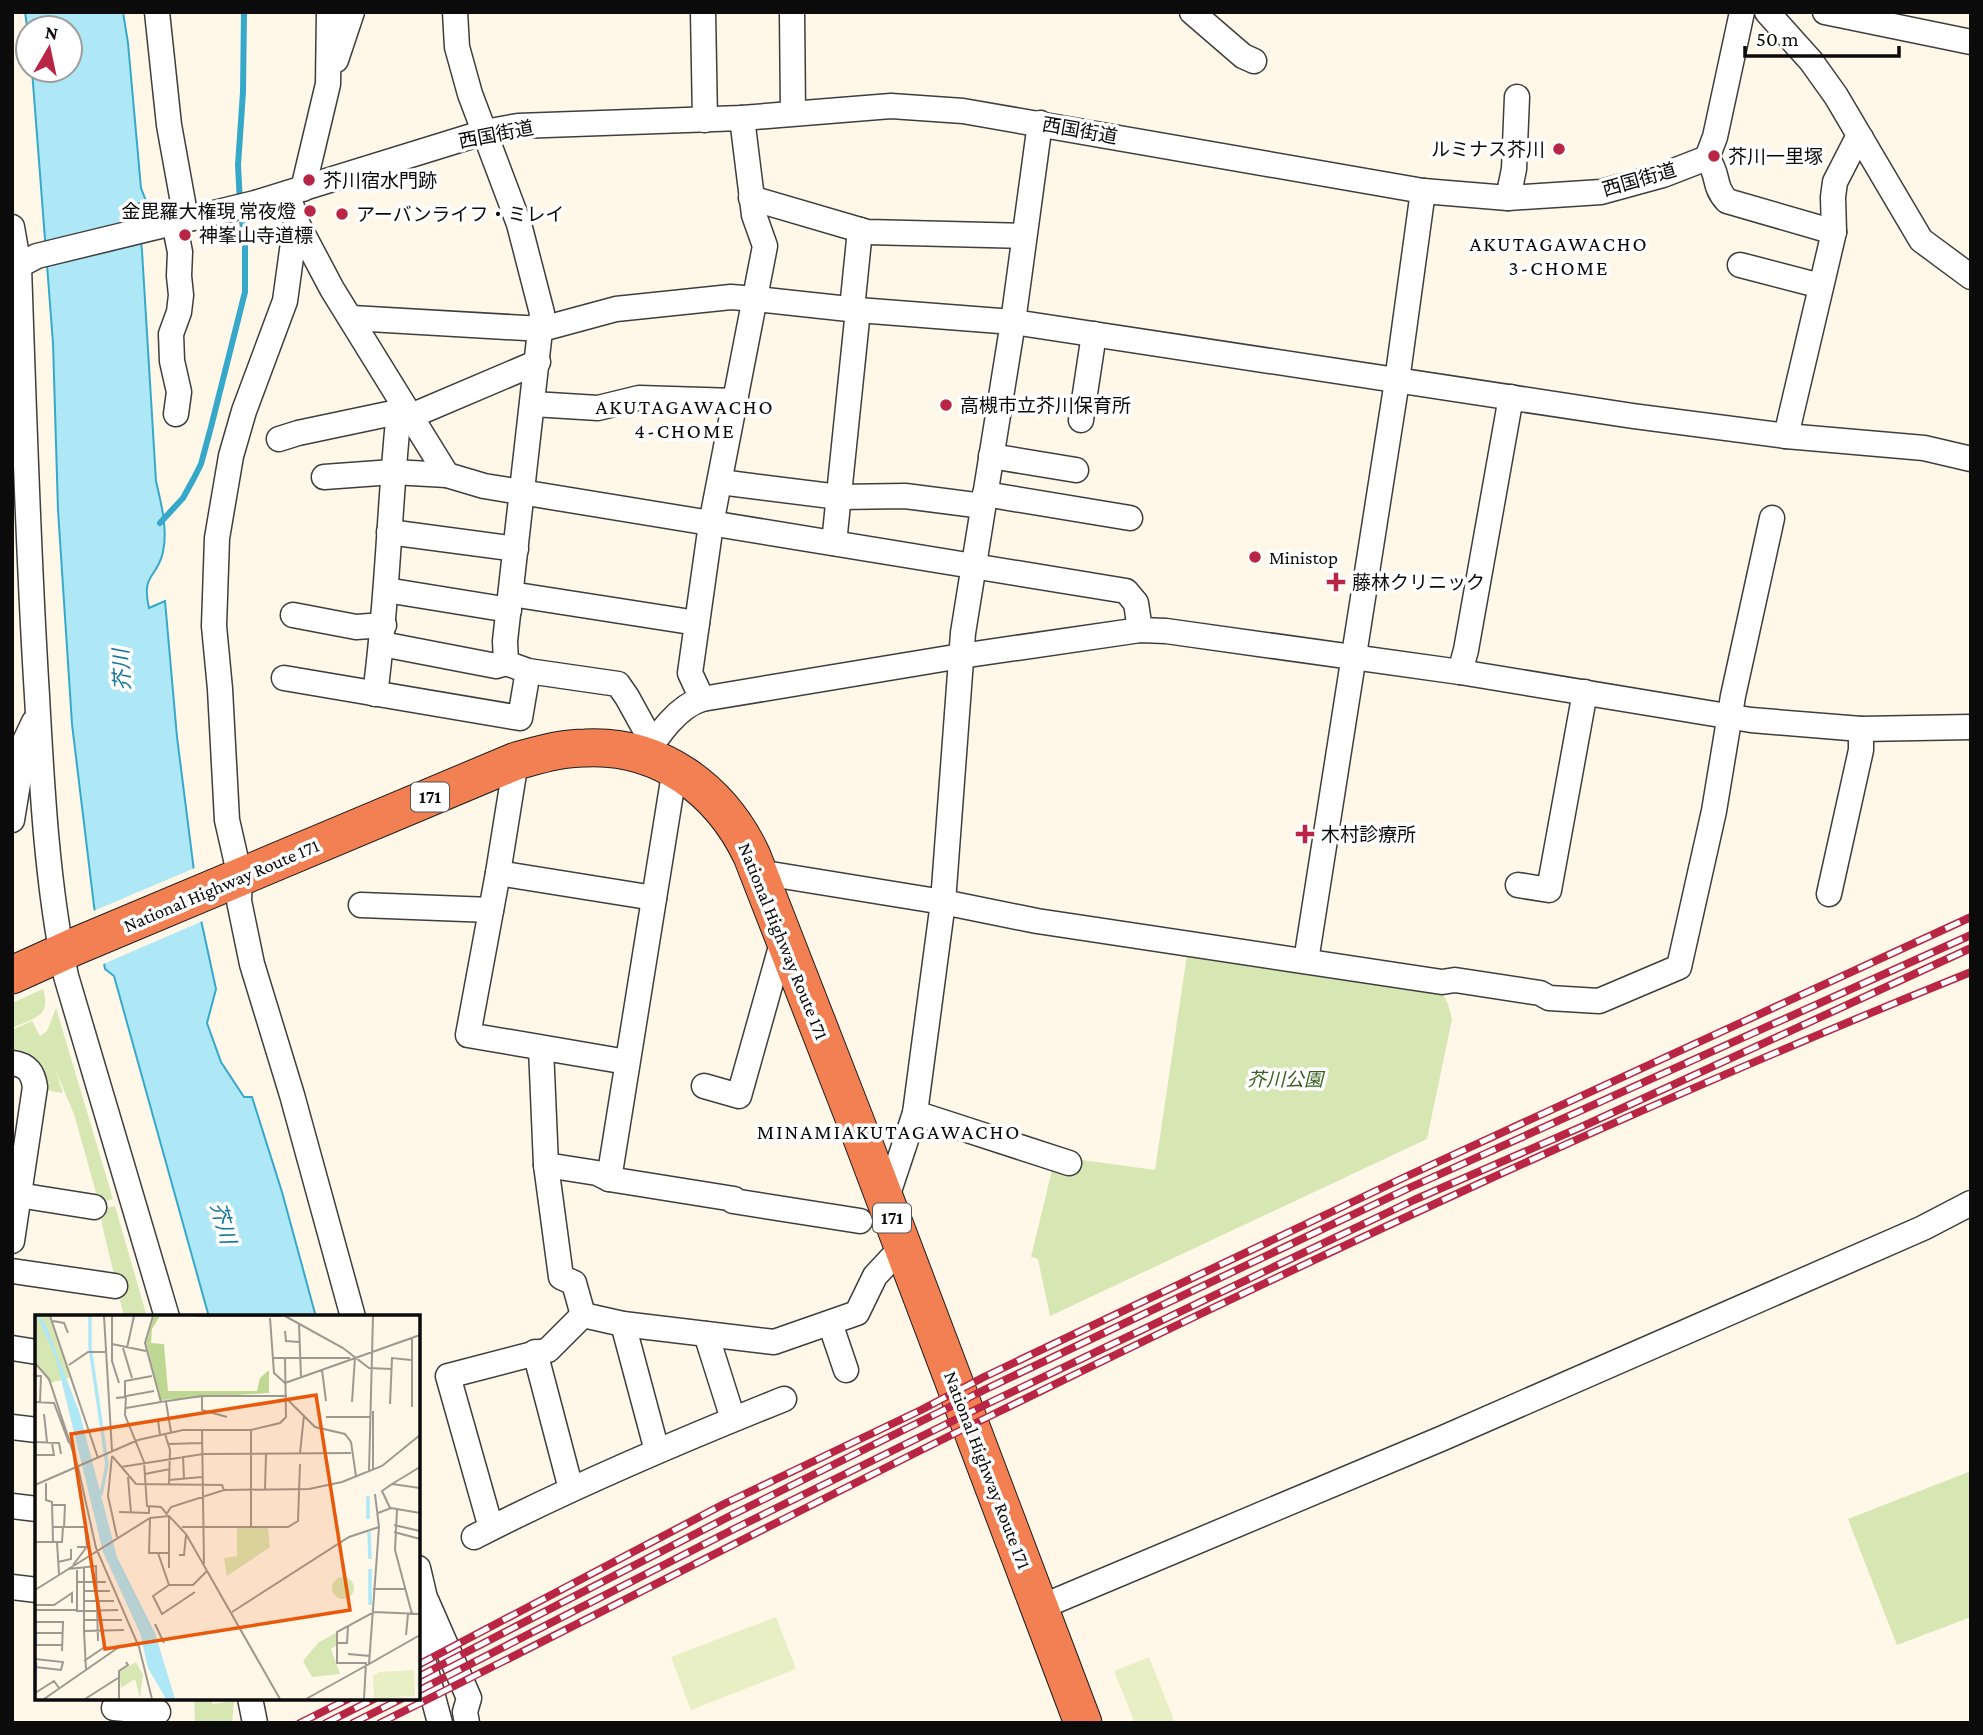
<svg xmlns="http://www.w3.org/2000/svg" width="1983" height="1735" viewBox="0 0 1983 1735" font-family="'Crimson Pro','Noto Sans JP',serif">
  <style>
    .green { fill: #d7e7b4 }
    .pitch { fill: #e8efc5 }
    .water { fill: #aee7f5; stroke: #36a9cb; stroke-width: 2 }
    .pier { fill: #fff7e8 }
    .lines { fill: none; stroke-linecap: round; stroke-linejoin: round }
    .stream { stroke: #36a9cb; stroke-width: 6 }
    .minor-casing { stroke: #3e3e3e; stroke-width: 27 }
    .highway-casing { stroke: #1c1c1c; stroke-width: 39 }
    .minor { stroke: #fff; stroke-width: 24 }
    .highway { stroke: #f38053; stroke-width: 37 }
    .rail-casing { stroke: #b82545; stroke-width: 8 }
    .rail { stroke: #fff; stroke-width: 5; stroke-dasharray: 16; stroke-linecap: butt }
    .poi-dot { fill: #b82545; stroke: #fff; stroke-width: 2.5 }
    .labels { text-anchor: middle; stroke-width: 7; stroke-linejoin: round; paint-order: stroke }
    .shield { fill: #fff; stroke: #545454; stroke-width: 2 }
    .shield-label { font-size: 18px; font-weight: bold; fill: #0b0b0b }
    .street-label { font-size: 19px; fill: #0b0b0b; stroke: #fff }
    .poi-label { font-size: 19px; fill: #0b0b0b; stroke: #fff; text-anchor: start }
    .park-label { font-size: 19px; font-style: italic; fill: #36601d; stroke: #fff }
    .neighbourhood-label { font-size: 21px; letter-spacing: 2px; fill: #0b0b0b; stroke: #fff }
    .water-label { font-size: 21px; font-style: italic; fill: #177799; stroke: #fff }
    .inset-river { fill: none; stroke: #aee7f5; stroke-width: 3.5 }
    .inset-road { fill: none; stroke: #9d9990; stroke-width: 2 }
    .view { fill: #e8590c; fill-opacity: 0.15; stroke: #e8590c; stroke-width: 3.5 }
    .inset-edge { fill: none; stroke: #0b0b0b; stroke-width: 3.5 }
  </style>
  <rect width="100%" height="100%" fill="#fff7e8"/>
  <!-- green -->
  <g class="green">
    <path d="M 1188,948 L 1439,986 L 1448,1004 L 1452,1019 L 1427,1139 L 1050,1316 L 1038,1259 L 1031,1257 L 1053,1166 L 1075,1159 L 1155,1170 Z"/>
    <path d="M 43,989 C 52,1017 34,1018 12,1028 L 12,1003 Z"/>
    <path d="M 56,1008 L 113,1199 L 99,1203 L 74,1114 L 55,1069 L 63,1093 L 45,1090 L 12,1055 L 12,1030 L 32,1021 L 40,1036 L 47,1031 Z"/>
    <path d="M 115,1206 L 147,1317 L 124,1317 L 101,1220 L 103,1218 L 101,1209 Z"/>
    <path d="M 1971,1471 L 1971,1617 L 1897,1645 L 1848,1519 Z"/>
    <path d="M 194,1698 L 211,1698 L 212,1704 L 234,1701 L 232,1723 L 195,1723 Z"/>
  </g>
  <!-- pitch -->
  <g class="pitch">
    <path d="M 776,1617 L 796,1669 L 691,1710 L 671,1657 Z"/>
    <path d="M 1149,1657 L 1175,1723 L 1135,1723 L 1114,1671 Z"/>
  </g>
  <!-- water -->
  <path class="water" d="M 25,12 L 123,12 L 128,43 L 141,188 L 146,201 L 137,204 L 142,251 L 156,481 C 161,503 168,528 163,552 C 157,579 141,573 149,608 L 165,601 L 177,737 L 193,863 L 198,906 L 216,989 L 207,1023 L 221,1062 L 244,1097 L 252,1097 L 282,1192 L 316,1317 L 209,1317 L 114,976 L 105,969 L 94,906 L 72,724 L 58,510 L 53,343 L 32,70 L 70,70 L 70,28 L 28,28 L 28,33 Z"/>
  <!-- pier -->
  <g class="pier">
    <path d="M 197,867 L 205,920 L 101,965 L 91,912 Z"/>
    <path d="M 333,1698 L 414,1698 L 414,1715 L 398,1723 L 290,1723 L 289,1720 Z"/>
  </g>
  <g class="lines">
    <!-- stream -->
    <g class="stream">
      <path d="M 240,203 L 238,165 L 243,92 L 244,12"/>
      <path d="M 160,523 L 183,498 L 194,478 L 201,464 L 211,427 L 245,292 L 245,243 L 241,213"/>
    </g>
    <defs>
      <g id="minor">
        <path d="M 157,12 L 169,125 L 186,219"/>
        <path d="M 455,12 L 457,47 L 470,94 L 519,224 L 542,313 L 505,641 L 506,663 L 528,671 L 618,684 L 627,697 L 653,744"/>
        <path d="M 703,12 L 705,120"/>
        <path d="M 792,12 L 793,113"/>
        <path d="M 1192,12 L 1243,56 L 1254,61"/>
        <path d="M 1767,12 L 1811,61 L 1836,96 L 1921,240 L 1971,277"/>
        <path d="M 1825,12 L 1971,42"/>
        <path d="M 336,60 L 352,12"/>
        <path d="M 1707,158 C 1720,175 1712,185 1727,201 L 1834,232"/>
        <path d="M 303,189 L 328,84 L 329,12"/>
        <path d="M 288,193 L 296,221 L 285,301 L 244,411 L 231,456 L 217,538 L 214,626 L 220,689 L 227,820 L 240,877 L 239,901 L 252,964 L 292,1095 L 353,1317"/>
        <path d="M 751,198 L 867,232 L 1024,236"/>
        <path d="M 1508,198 L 1514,169 L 1517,97"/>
        <path d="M 296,221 L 332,289 L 447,475 L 484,486 L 1126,591 L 1136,603 L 1140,630"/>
        <path d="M 174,222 L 180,252 L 179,276 L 181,295 L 179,312 L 171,334 L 172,361 L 179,392 L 176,414"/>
        <path d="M 12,227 L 19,267 C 24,410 28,553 37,696 C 42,789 47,884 66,976 L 167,1317"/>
        <path d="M 1740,265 L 1821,286"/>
        <path d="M 12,269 L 37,256 L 255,203 L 485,132 L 518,126 L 742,118 L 891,106 L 963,111 L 1423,191 L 1508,198 L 1601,192 L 1663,175 L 1707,158 L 1715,137 L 1742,12"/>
        <path d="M 852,309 L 860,230"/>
        <path d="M 352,318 L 542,329 L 616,309 L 731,297 L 756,299 L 858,310 L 1013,322 L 1633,416 L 1786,436 L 1924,448 L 1971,459"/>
        <path d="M 533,404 L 598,408 L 639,398 L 736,401"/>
        <path d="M 411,416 L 538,362"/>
        <path d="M 1081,420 L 1094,334"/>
        <path d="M 1786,436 L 1834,232 L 1833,197 L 1835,182 L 1856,141 L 1861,138"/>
        <path d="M 279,439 L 298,433 L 407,410"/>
        <path d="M 991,456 L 1076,470"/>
        <path d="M 324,477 L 393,472 L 447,475"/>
        <path d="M 720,482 L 839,497 L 905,496 L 983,506"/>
        <path d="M 985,494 L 1130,518"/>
        <path d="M 389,532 L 516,549"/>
        <path d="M 834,543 L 858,310"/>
        <path d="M 386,590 L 509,610"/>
        <path d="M 511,594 L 697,623"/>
        <path d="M 293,615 L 356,627 L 384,625"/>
        <path d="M 382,644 L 496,666 L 506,663"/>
        <path d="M 1460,672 L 1466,650 L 1511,397"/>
        <path d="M 284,678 L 520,718 L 528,671"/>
        <path d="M 375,694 C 388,600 389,506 399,411"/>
        <path d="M 702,699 L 690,673 L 711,524 L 765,246 L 754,215 L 742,118"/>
        <path d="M 645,756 C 658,735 677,707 702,699 L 961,656 L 1140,630 L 1166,631 L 1460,672 L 1751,720 L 1861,729 L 1971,727"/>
        <path d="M 516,761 L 498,873 L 468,1035 L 627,1062"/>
        <path d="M 12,820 L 25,741 L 34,722"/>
        <path d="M 758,872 L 943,902 L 1037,921 L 1442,982 L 1455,980 L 1540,993 L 1549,998 L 1599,1001 L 1679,967 L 1714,811 L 1733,696 L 1772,518"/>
        <path d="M 498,873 L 654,898"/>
        <path d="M 1518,885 L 1549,890 L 1585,692"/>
        <path d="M 1829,894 L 1861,750 L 1861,729"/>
        <path d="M 361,905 L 491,910"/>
        <path d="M 1306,961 L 1397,381 L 1423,191"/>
        <path d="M 541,1048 L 546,1165 L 561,1277 L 574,1283 L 583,1315"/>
        <path d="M 12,1063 C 28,1065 33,1073 35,1087 L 12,1241"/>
        <path d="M 704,1086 L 739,1096 L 784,936"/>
        <path d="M 915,1113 L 1069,1163"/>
        <path d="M 546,1165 L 597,1173 L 609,1179 L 734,1199 L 733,1201 L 860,1221"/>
        <path d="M 609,1179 L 675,768"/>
        <path d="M 12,1194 L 94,1207"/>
        <path d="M 886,1200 L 915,1113 L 943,902 L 963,633 L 1013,322 L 1040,123"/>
        <path d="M 12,1271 L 115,1286"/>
        <path d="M 583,1315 L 623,1324 L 774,1342 L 857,1313 L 875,1276 L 903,1246"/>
        <path d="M 830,1323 L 846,1370"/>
        <path d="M 623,1324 L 657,1451"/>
        <path d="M 706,1334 L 733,1419"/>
        <path d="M 12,1348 L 37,1352"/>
        <path d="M 535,1352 L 571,1489"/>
        <path d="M 12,1427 L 37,1430"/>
        <path d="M 12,1506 L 37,1509"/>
        <path d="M 491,1528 L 448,1376 L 548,1350 L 583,1315"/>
        <path d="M 474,1537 C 575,1485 679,1441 784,1399"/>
        <path d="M 418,1568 L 425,1598 L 423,1659 L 440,1723"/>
        <path d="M 12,1587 L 37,1590"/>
        <path d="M 427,1602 L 469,1698 L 465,1712 L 467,1723"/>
        <path d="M 1041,1607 L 1443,1438 L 1923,1228 L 1971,1203"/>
        <path d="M 250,1698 L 255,1723"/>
        <path d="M 114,1708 L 158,1712"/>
      </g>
      <path id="highway" d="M 12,975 L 76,946 L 516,761 C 539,755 561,748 585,748 C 660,744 721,790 752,856 L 858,1128 L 1083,1723"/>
    </defs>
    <!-- minor casing -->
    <use href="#minor" class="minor-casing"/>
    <!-- highway casing -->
    <use href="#highway" class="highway-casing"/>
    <!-- minor -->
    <use href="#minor" class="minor"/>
    <!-- highway -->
    <use href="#highway" class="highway"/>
    <defs>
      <g id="rail">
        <path d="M 418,1665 L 724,1504 L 921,1410 L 984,1377 L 1403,1178 L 1971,917"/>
        <path d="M 418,1677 L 730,1516 L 986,1389 L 1409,1188 L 1971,935"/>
        <path d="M 418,1691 L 736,1528 L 991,1402 L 1414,1200 L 1579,1128 L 1971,948"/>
        <path d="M 300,1723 L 350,1698"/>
        <path d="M 326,1723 L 376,1698"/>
        <path d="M 353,1723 L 403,1698"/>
        <path d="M 380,1723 C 586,1621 790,1514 996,1413 C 1316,1256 1640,1105 1971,972"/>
      </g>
    </defs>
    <!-- rail casing -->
    <use href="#rail" class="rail-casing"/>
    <!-- rail -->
    <use href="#rail" class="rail"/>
  </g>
  <!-- markers -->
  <g class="poi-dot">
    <circle cx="1559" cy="149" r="7"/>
    <circle cx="1714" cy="156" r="7"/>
    <circle cx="309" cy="180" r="7"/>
    <circle cx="310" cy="211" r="7"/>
    <circle cx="342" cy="214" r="7"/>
    <circle cx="185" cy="235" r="7"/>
    <circle cx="946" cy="405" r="7"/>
    <circle cx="1255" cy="557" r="7"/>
    <path d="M1332.5 571.5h7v7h7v7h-7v7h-7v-7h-7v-7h7z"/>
    <path d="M1301.5 823.5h7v7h7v7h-7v7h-7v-7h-7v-7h7z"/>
  </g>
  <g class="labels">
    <!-- shield labels -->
    <g class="shield">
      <rect x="411" y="782.5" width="38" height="29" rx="5"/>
      <rect x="873" y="1203.5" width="38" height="29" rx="5"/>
    </g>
    <g class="shield-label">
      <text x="430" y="803">171</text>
      <text x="892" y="1224">171</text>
    </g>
    <!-- street labels -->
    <g class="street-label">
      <text transform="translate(1080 130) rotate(10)" y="7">西国街道</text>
      <text transform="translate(496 134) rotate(-11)" y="7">西国街道</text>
      <text transform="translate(1639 179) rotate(-16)" y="7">西国街道</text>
      <text transform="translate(221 885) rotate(-23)" y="7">National Highway Route 171</text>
      <text transform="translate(784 941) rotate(68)" y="7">National Highway Route 171</text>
      <text transform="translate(988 1470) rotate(69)" y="7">National Highway Route 171</text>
    </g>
    <!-- poi labels -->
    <g class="poi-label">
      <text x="1545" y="156" text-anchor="end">ルミナス芥川</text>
      <text x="1728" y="163">芥川一里塚</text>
      <text x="323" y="187">芥川宿水門跡</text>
      <text x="296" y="218" text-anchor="end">金毘羅大権現 常夜燈</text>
      <text x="356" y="221">アーバンライフ・ミレイ</text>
      <text x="199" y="242">神峯山寺道標</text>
      <text x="960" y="412">高槻市立芥川保育所</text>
      <text x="1269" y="564">Ministop</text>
      <text x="1352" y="589">藤林クリニック</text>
      <text x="1321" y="841">木村診療所</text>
    </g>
    <!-- park labels -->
    <g class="park-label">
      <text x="1285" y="1086">芥川公園</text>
    </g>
    <!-- neighbourhood labels -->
    <g class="neighbourhood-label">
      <text x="1559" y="251">AKUTAGAWACHO<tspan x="1559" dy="24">3-CHOME</tspan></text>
      <text x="685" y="414">AKUTAGAWACHO<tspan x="685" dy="24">4-CHOME</tspan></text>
      <text x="889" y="1139">MINAMIAKUTAGAWACHO</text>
    </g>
    <!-- water labels -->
    <g class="water-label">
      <text transform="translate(122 670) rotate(-93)" y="7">芥川</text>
      <text transform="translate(223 1223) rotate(74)" y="7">芥川</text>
    </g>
  </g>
  <!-- overview -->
  <g transform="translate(35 1315)">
    <rect width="385" height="385" fill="#fff7e8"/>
    <path d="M 0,1 L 14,1 L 37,62 L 15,68 L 0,49 ZM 202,213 L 233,213 L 235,232 L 192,261 L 189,243 L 202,241 ZM297 273a11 11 0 1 1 22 0a11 11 0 1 1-22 0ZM 301,318 L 302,330 L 296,334 L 305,359 L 277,362 L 268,346 L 284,327 ZM 101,347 L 108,360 L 105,383 L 100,364 L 86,373 L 84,357 Z" fill="#d7e7b4"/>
    <path d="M 119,1 L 125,1 L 117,14 L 116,28 L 129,29 L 133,76 L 222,76 L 225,63 L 234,55 L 234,78 L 126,85 L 111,28 Z" fill="#bed893"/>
    <path d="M 379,355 L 380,381 L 339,384 L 338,361 L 344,357 Z" fill="#e8efc5"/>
    <path d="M 2,1 L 10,8 L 45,99 L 82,242 L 120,318 L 140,384 L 131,384 L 113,353 L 105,318 L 68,237 L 21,43 Z" fill="#aee7f5"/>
    <path class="inset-river" d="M 55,32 L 72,149 L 66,180M 55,32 L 55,1M 333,181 L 333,204M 334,217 L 335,244M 335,254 L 335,290M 0,298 L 1,328M 0,374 L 1,347"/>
    <path class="inset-road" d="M 15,1 L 63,143M 69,1 L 77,136M 77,1 L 77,46 L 84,68M 118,1 L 110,28 L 126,87 L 167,81 L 252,81M 161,1 L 247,1M 250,1 L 308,33 L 334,53 L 356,54M 235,3 L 239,58 L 250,68M 18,6 L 29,8 L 33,18M 264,9 L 266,62M 250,16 L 251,26 L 264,27M 77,29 L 111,36M 88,33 L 97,63M 92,33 L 99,1M 237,43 L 315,43M 0,48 L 14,64 L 43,152 L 61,233 L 104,332 L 117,384M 34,50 L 53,37 L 70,37M 287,55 L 291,86M 0,61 L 6,61 L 5,87M 250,68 L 385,20M 119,76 L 91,81 L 90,100 L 109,147 L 112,191 L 126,192 L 131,198M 167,81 L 167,95 L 192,102M 81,83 L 90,82 L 90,66 L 117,61M 252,84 L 280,112 L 310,119 L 316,127 L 321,161M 0,87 L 19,88 L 34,128M 131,87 L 136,117M 317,87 L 320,42M 355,89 L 357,43 L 376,45M 377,92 L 377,23M 91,93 L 126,87M 9,99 L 12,127M 291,102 L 335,102M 112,107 L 123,105 L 125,120M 167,114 L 169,249M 216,115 L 216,212M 130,119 L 135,135 L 134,170M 0,127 L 24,128 L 26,139M 133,129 L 167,128M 265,138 L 269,100M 0,140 L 19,140 L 17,128M 77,141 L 101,169 L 187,170 L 189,175M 77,141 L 73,181 L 82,222M 148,141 L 149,164M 86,152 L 168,139 L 316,138M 338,154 L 338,96M 334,156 L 338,1M 110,159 L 135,154M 93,162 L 96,198M 134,165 L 167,162M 11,168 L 11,185 L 17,187 L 18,227M 357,169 L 385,152M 0,170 L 103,125 L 148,115 L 216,115 L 245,108 L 251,102 L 250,43M 230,174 L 231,139M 340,179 L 344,212 L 334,349 L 385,320M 17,190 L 30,190 L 29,213M 355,193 L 347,176 L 357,169 L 385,173M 362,195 L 360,235 L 377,299M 84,197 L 114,198 L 114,192M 343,198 L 356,193 L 385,198M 131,200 L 136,192 L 189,175 L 274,174 L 307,167 L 347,151 L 385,120M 115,204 L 114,238 L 134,238M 359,210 L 385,216M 17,212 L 50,212 L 52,232 L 42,232M 147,212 L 253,212 L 263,206 L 265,149M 359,217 L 385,224M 0,227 L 27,227 L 28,212M 22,227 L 24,259M 123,238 L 134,270M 144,240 L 149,240 L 151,220M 23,247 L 36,244 L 36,234M 38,250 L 51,233M 49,252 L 49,316M 134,253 L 134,201M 33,254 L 61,251 L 63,326M 42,255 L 42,296 L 83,295M 42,267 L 71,267M 134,270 L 118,281 L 127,299 L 160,277M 134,270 L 158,270 L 172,256M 338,274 L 371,274M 0,275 L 115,203 L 134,201 L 151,219 L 245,384M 49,276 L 75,276M 49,286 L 79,286M 0,290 L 19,290 L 37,278 L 37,288M 0,295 L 41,295M 197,297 L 314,222 L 344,212M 49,305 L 87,305M 0,307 L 28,307 L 27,336M 120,309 L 129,328M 313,311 L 302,317 L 302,348 L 331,348 L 329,384M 0,318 L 28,318M 371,320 L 373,299M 303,328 L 312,328 L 313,311 L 339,297 L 385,299M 0,330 L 28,330M 313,339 L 335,341M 0,344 L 28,347 L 26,355 L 0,352M 49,346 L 71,331M 51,354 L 49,316 L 89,315M 0,378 L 19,366 L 24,373M 9,384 L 84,332M 50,384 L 83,363M 84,384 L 84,356 L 93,350 L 91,347M 271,384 L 334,349"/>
    <path class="view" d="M 281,80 L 315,295 L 70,334 L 36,119 Z"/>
    <rect width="385" height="385" class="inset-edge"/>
  </g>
  <!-- border -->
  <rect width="1983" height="1735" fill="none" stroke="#0b0b0b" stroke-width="28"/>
  <!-- north arrow -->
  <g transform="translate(49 49) rotate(9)"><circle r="33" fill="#ffffff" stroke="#9d9d9d" stroke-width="2"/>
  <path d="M0-5L12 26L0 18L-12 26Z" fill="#b82545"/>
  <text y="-10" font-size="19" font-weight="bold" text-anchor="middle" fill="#0b0b0b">N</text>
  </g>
  <!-- scale -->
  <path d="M1745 46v10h154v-10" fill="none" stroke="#0b0b0b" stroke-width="3.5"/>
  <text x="1756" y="46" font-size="21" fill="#0b0b0b" stroke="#ffffff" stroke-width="5" paint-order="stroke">50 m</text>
</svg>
